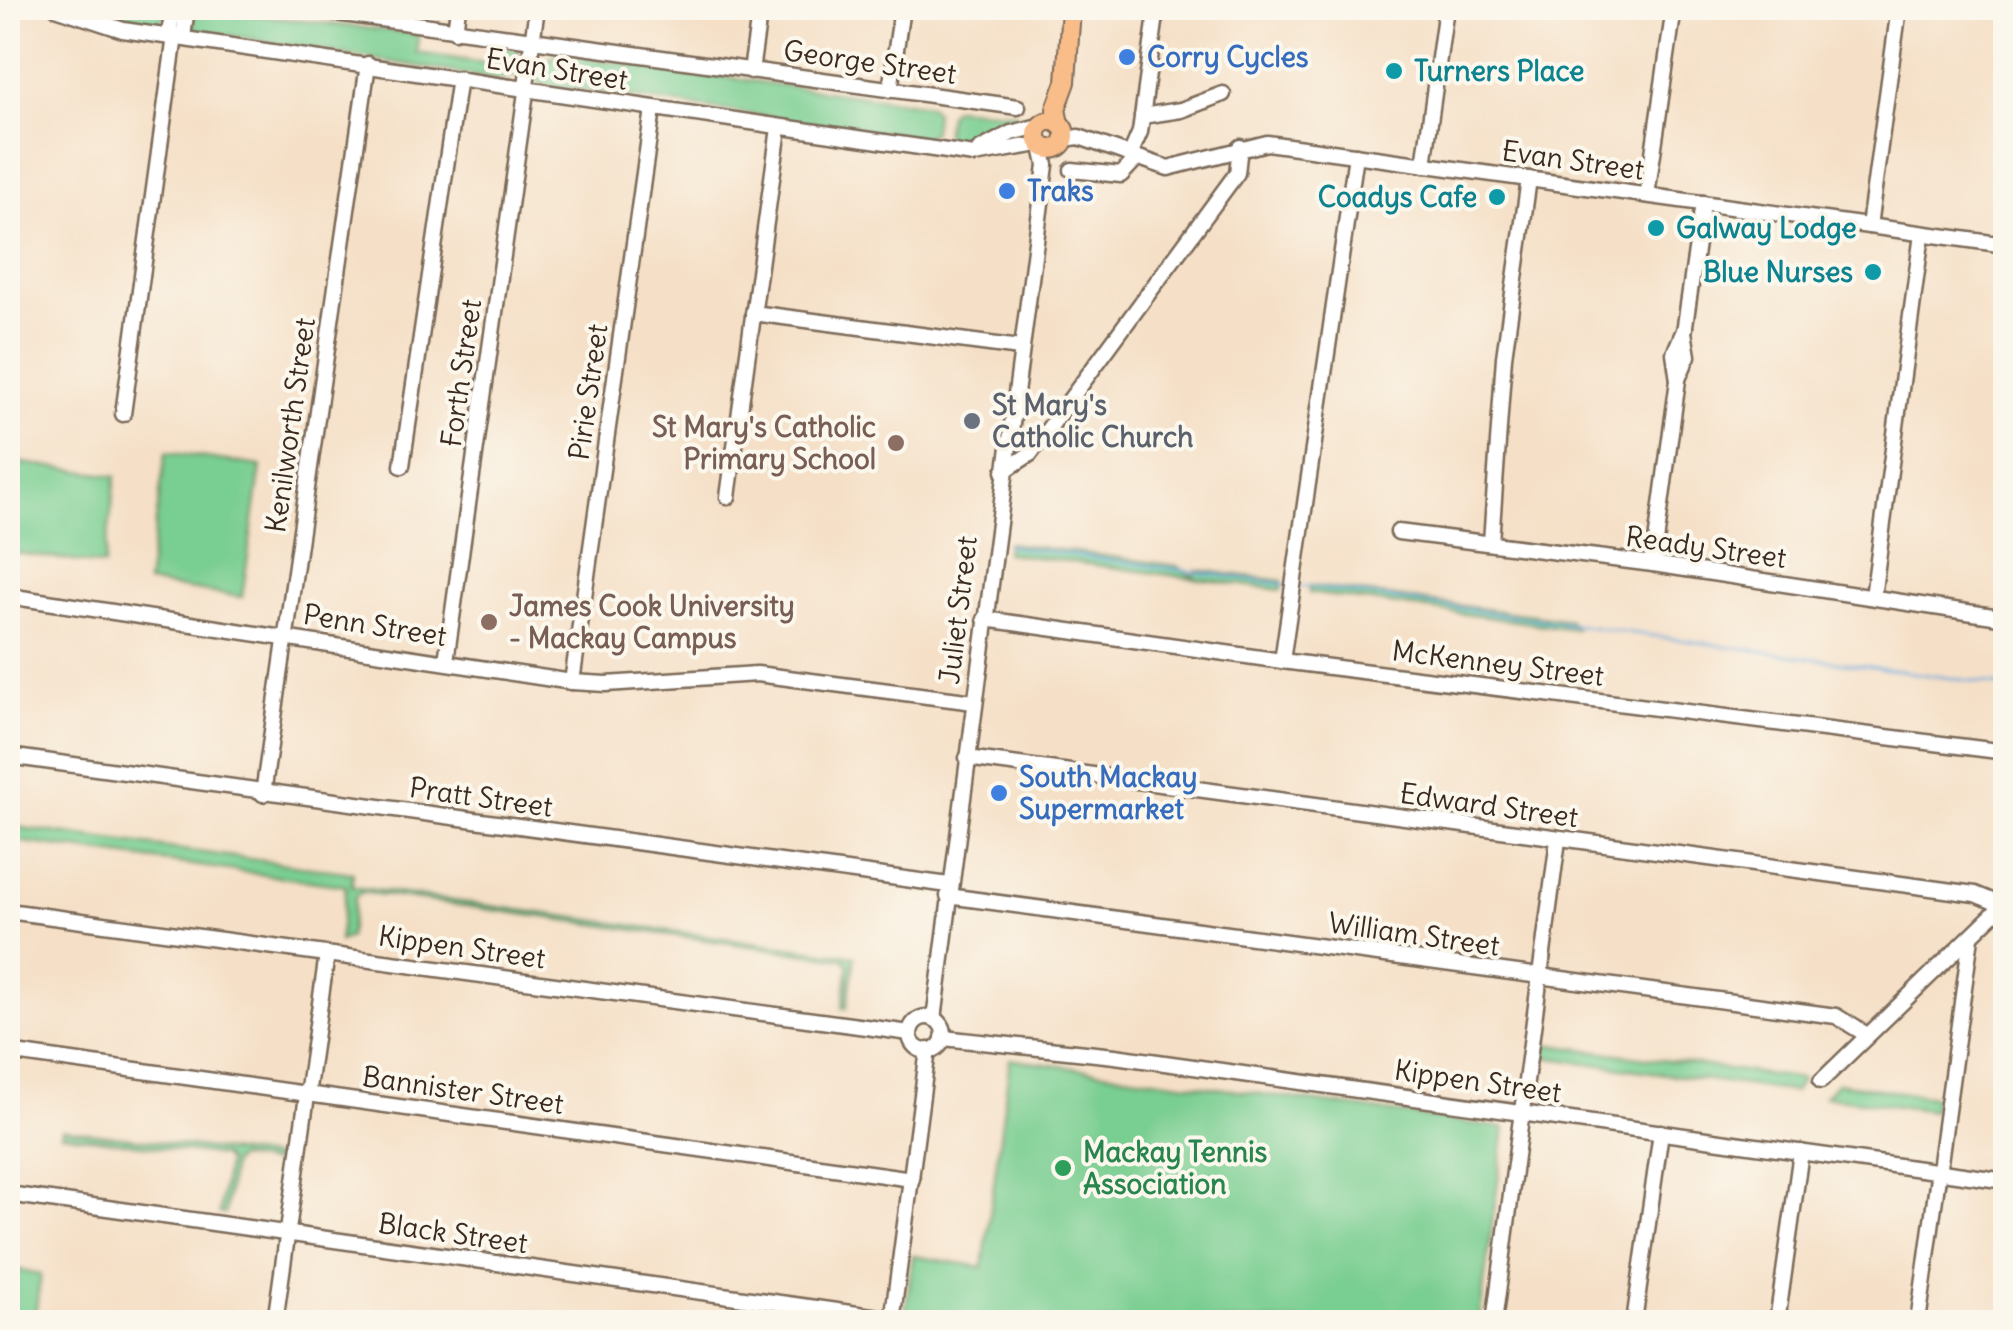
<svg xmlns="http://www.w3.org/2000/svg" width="2013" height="1330" viewBox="0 0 2013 1330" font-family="Delius,sans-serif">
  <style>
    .green { fill: #79ce91; stroke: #5a7c58; stroke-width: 2.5 }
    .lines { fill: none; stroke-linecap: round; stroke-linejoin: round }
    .stream { stroke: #69a6db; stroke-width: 2.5 }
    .minor-casing { stroke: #7c6a59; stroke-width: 19 }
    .major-casing { stroke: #7c6a59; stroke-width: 22 }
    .minor { stroke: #fff; stroke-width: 14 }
    .major { stroke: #f8bd89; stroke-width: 18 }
    .shop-dot { fill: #3f7fe0; stroke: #fbf7ec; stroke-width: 4 }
    .culture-dot { fill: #0f9aa8; stroke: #fbf7ec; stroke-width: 4 }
    .worship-dot { fill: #6b7280; stroke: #fbf7ec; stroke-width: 4 }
    .education-dot { fill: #8d6e63; stroke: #fbf7ec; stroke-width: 4 }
    .leisure-dot { fill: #2e9e5b; stroke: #fbf7ec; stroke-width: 4 }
    .labels { text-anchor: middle; stroke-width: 8; stroke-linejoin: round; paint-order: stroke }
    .shop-label { font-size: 28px; font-weight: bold; fill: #366cbe; stroke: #fbf7ec; text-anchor: start }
    .street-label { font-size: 28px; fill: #3b2a1e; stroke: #fbf7ec }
    .culture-label { font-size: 28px; font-weight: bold; fill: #0d838f; stroke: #fbf7ec; text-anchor: start }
    .worship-label { font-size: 28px; font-weight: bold; fill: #5b616d; stroke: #fbf7ec; text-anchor: start }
    .education-label { font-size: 28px; font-weight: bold; fill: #785e54; stroke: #fbf7ec; text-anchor: end }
    .leisure-label { font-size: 28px; font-weight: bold; fill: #27864d; stroke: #fbf7ec; text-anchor: start }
  </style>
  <rect width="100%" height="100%" fill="#fbf7ec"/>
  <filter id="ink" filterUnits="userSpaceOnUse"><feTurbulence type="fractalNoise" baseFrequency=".01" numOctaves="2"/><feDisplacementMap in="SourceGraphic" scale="20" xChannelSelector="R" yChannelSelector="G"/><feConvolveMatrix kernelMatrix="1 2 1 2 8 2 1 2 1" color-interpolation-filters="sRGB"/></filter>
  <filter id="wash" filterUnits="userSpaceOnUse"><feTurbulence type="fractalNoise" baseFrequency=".0048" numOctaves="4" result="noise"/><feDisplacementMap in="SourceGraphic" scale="40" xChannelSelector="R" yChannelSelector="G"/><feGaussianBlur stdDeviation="2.25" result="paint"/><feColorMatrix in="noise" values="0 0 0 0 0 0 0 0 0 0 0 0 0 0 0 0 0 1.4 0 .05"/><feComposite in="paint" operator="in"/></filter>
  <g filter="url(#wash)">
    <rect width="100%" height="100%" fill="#f5e0c7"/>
    <!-- green -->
    <g class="green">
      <path d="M 92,8 L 167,8 L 166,15 L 157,24 Z"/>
      <path d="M 195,8 L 418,34 L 417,53 L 498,65 L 503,47 L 519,50 L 517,74 L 500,80 L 196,30 L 192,23 Z"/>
      <path d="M 558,54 L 928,105 L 935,112 L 933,132 L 923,139 L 539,84 L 535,66 Z"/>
      <path d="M 954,108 L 1016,113 L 1015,128 L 975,145 L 950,144 L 945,136 L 948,114 Z"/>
      <path d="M 166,452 L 261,466 L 242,597 L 147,583 Z"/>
      <path d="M 8,461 L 116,476 L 104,565 L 8,552 Z"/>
      <path d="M 1007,543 L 1177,566 L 1194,577 L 1196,570 L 1282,581 L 1281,590 L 1006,553 Z"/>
      <path d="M 1310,586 L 1569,620 L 1575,629 L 1309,593 Z"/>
      <path d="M 8,826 L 353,873 L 352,887 L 855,956 L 847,1008 L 843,1008 L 849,965 L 844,959 L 362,892 L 355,897 L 349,937 L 339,941 L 346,886 L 8,840 Z"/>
      <path d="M 1544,1044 L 1802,1079 L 1794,1092 L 1766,1088 L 1542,1057 Z"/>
      <path d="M 1010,1059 L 1505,1128 L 1479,1322 L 904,1322 L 913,1256 L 983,1267 Z"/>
      <path d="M 1837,1083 L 1935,1097 L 1933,1111 L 1824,1096 Z"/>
      <path d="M 62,1129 L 285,1159 L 284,1164 L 238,1158 L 232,1163 L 225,1214 L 219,1213 L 227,1162 L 222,1156 L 61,1134 Z"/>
      <path d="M 8,1268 L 41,1274 L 34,1322 L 8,1322 Z"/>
    </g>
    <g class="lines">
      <!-- stream -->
      <g class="stream">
        <path d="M 1007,546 L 1288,585"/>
        <path d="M 1301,586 L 2006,686"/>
      </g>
    </g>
  </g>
  <g filter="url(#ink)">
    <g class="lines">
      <defs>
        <g id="minor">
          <path d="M 56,8 L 123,30 L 974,155 L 1039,144"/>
          <path d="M 300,8 L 1018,107"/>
          <path d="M 455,31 L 458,8"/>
          <path d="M 169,35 L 173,8"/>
          <path d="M 183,37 L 187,8"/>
          <path d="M 751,71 L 760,8"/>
          <path d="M 890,90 L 902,8"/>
          <path d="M 525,92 L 537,8"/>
          <path d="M 1142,116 L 1181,110 L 1223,94"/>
          <path d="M 1064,139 L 1079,137 L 1168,168 L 1267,143 L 2006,245"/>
          <path d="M 979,150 L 1011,133 L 1039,126"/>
          <path d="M 1130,155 L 1140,132 L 1157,8"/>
          <path d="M 1424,165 L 1446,8"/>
          <path d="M 1072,170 L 1121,175 L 1137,158"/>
          <path d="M 1647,195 L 1674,8"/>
          <path d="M 1869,226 L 1899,8"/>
          <path d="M 753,313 L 1020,348"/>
          <path d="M 1678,379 L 1688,356 L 1684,332 L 1703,203"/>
          <path d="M 123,414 L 175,36"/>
          <path d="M 402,466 L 459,78"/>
          <path d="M 1004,471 L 1030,454 L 1237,173 L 1240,147"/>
          <path d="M 728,497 L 779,128"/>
          <path d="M 1398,532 L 1653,564 L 2006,618"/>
          <path d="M 1491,542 L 1504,357 L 1529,179"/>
          <path d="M 1653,564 L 1678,380 L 1674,353 L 1685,328"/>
          <path d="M 8,596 L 572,682 L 606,684 L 757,674 L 974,702"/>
          <path d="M 1873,597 L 1922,234"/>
          <path d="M 985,619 L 1282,661 L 2006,752"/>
          <path d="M 446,661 L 526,92"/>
          <path d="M 1282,661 L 1356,155"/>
          <path d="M 572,682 L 653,109"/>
          <path d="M 8,756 L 949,885"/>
          <path d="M 967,758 L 1975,894 L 2002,905"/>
          <path d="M 263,794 L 368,64"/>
          <path d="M 948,896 L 1836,1016 L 1867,1035"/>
          <path d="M 8,911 L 910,1033"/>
          <circle cx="927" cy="1034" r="17"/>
          <path d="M 934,1019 L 1046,165 L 1042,147"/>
          <path d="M 943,1038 L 1115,1056 L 2006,1181"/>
          <path d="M 8,1052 L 912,1179"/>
          <path d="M 1821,1081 L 2006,902"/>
          <path d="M 8,1194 L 893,1319"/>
          <path d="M 275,1322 L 327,954"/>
          <path d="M 892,1322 L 928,1050"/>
          <path d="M 1494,1322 L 1558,840"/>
          <path d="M 1634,1322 L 1661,1132"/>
          <path d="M 1777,1322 L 1801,1152"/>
          <path d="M 1918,1322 L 1971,937"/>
        </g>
        <g id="major">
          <circle cx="1051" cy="135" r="14"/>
          <path d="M 1059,124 L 1056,109 L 1066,82 L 1071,8"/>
        </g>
      </defs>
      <!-- minor casing -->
      <use href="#minor" class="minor-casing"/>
      <!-- major casing -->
      <use href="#major" class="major-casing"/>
      <!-- minor -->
      <use href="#minor" class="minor"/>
      <!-- major -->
      <use href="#major" class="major"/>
    </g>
  </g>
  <!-- markers -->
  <g class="shop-dot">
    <circle cx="1127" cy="57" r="10"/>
    <circle cx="1007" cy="191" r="10"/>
    <circle cx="999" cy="793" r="10"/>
  </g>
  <g class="culture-dot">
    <circle cx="1394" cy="71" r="10"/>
    <circle cx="1497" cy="197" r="10"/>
    <circle cx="1656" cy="228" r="10"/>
    <circle cx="1873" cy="272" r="10"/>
  </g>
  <circle class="worship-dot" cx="972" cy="421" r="10"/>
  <g class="education-dot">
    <circle cx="896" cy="443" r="10"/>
    <circle cx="489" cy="622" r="10"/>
  </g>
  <circle class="leisure-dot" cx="1063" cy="1168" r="10"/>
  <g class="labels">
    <!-- shop labels -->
    <g class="shop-label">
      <text x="1147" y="67">Corry Cycles</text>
      <text x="1027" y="201">Traks</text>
      <text x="1019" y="787">South Mackay<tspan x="1019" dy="32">Supermarket</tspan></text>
    </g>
    <!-- street labels -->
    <g class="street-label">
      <text transform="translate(870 62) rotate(8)" y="10">George Street</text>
      <text transform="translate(557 69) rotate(9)" y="10">Evan Street</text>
      <text transform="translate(1573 160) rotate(8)" y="10">Evan Street</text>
      <text transform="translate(461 373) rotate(-82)" y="10">Forth Street</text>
      <text transform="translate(588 392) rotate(-82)" y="10">Pirie Street</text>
      <text transform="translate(290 425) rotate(-82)" y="10">Kenilworth Street</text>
      <text transform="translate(1706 547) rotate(8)" y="10">Ready Street</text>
      <text transform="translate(958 610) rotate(-83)" y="10">Juliet Street</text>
      <text transform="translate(375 625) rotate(9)" y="10">Penn Street</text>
      <text transform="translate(1498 663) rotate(7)" y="10">McKenney Street</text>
      <text transform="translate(481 797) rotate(8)" y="10">Pratt Street</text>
      <text transform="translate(1489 805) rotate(8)" y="10">Edward Street</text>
      <text transform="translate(1414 934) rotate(8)" y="10">William Street</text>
      <text transform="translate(462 947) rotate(8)" y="10">Kippen Street</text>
      <text transform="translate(1478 1081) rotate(8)" y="10">Kippen Street</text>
      <text transform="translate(463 1090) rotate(8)" y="10">Bannister Street</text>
      <text transform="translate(453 1233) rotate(8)" y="10">Black Street</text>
    </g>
    <!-- culture labels -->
    <g class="culture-label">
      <text x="1414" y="81">Turners Place</text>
      <text x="1477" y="207" text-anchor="end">Coadys Cafe</text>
      <text x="1676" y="238">Galway Lodge</text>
      <text x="1853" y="282" text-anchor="end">Blue Nurses</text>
    </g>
    <!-- worship labels -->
    <g class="worship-label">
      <text x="992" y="415">St Mary's<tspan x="992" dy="32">Catholic Church</tspan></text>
    </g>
    <!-- education labels -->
    <g class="education-label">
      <text x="876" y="437">St Mary's Catholic<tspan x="876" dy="32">Primary School</tspan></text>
      <text x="509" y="616" text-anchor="start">James Cook University<tspan x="509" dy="32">- Mackay Campus</tspan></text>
    </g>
    <!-- leisure labels -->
    <g class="leisure-label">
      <text x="1083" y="1162">Mackay Tennis<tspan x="1083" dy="32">Association</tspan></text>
    </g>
  </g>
  <!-- margin -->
  <rect width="2013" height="1330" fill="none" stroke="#fbf7ec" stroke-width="40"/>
</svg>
